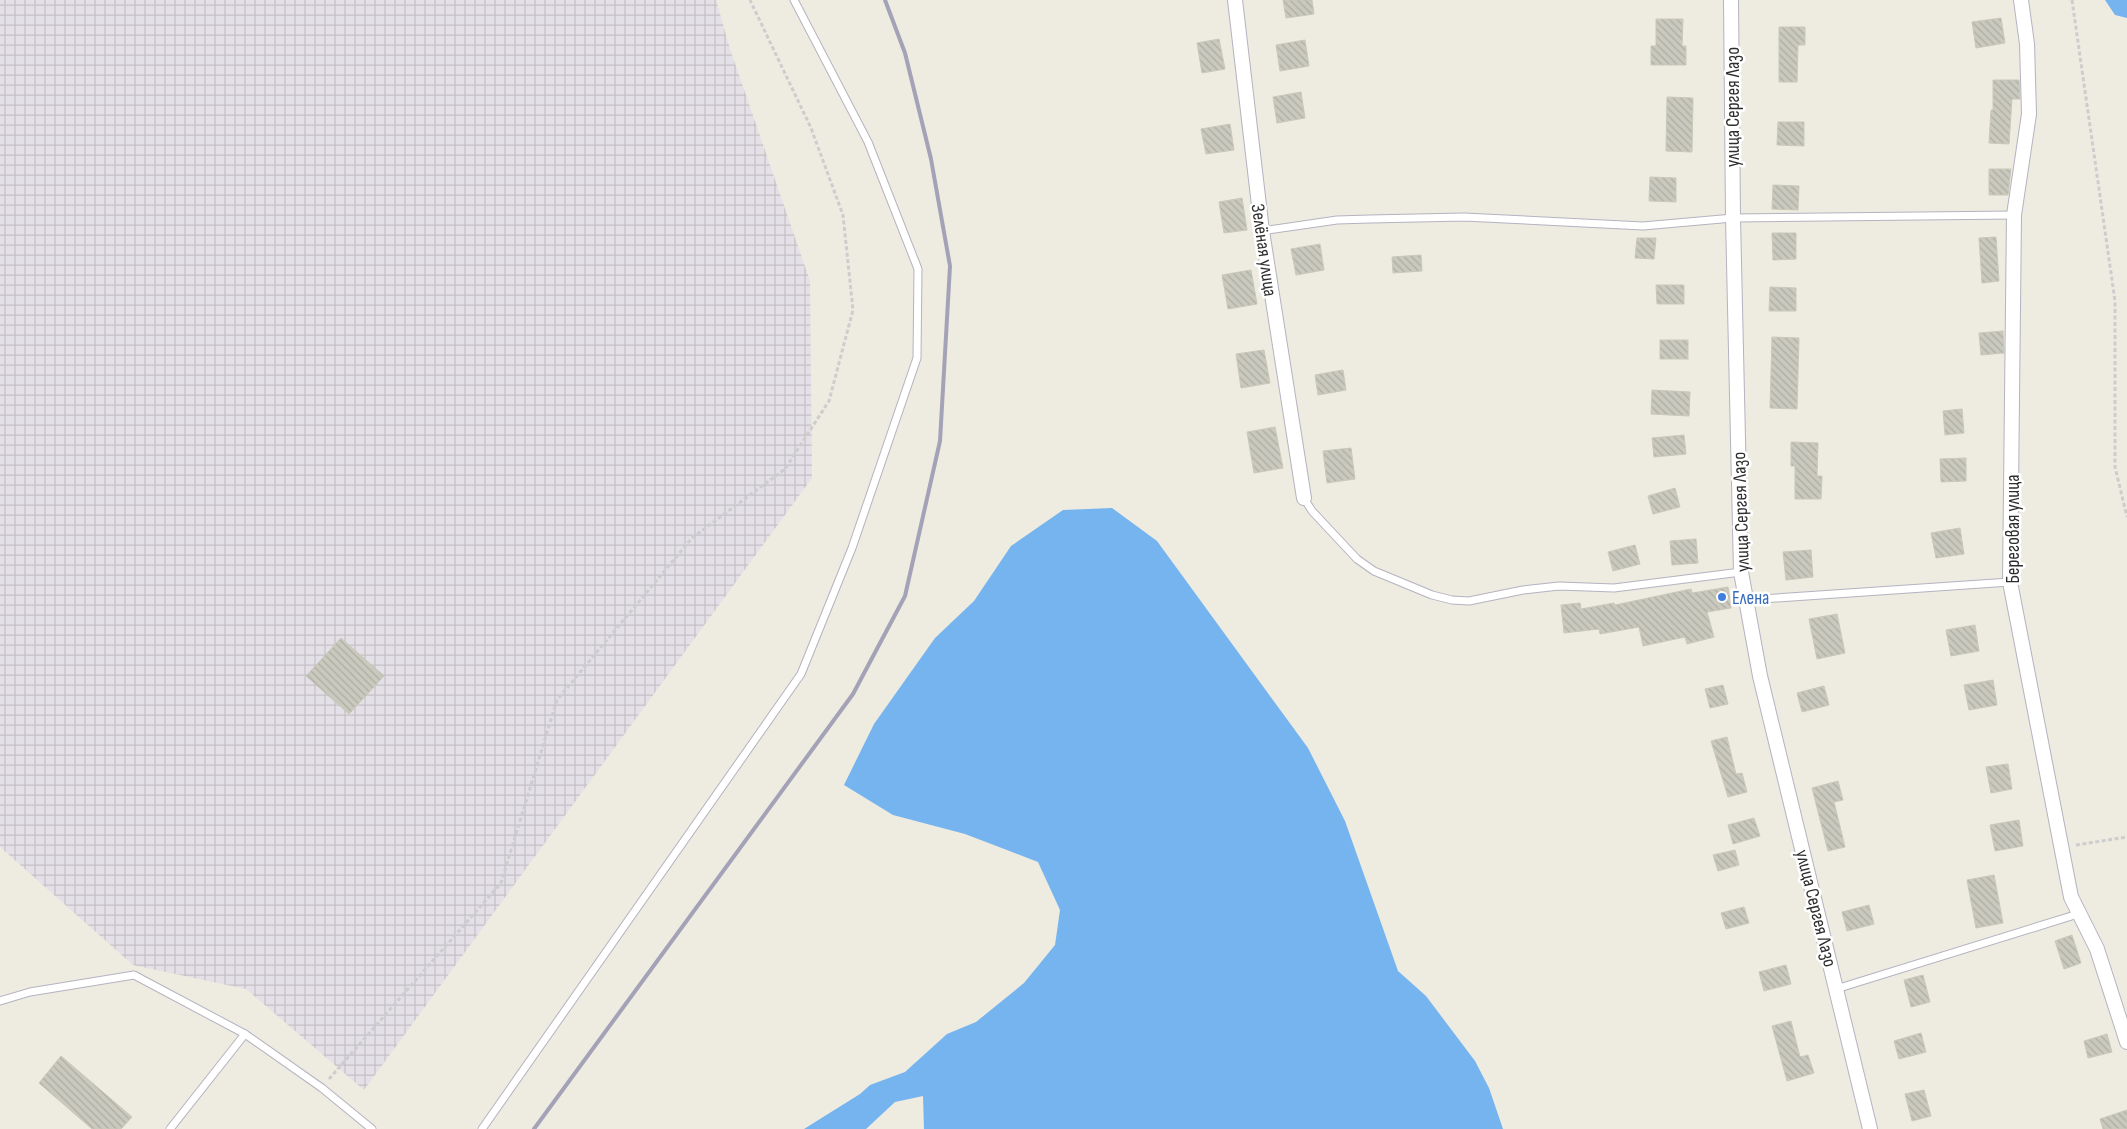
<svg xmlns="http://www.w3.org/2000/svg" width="2127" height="1129" viewBox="0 0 2127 1129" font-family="'Sofia Sans Condensed',sans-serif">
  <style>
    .industrial { fill: url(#industrial-grid) }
    .water { fill: #75b4ee }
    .building { fill: url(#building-back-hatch); stroke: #cac8b9 }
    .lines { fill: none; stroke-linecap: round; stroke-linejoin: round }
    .lane-casing { stroke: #b4b3c0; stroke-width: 9 }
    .street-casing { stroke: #b4b3c0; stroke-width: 16 }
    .path { stroke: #cdcdcd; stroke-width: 3; stroke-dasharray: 4 2.5; stroke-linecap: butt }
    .lane { stroke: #fff; stroke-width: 7 }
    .street { stroke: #fff; stroke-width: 14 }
    .rail { stroke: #a4a2b7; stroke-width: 4 }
    .shop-dot { fill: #3f7fe0; stroke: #fff; stroke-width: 2 }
    .labels { text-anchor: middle; stroke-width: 5; stroke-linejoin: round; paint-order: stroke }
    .street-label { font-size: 19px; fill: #2d2d2d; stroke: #fff }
    .shop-label { font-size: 19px; fill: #366cbe; stroke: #fff; text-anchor: start }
  </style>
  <defs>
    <pattern id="industrial-grid" width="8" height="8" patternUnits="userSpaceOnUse" patternTransform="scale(1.25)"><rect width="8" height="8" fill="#e4e0e7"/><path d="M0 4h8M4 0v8" fill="none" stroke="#c4c0c6"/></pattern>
    <pattern id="building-back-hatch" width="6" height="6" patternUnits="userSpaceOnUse" patternTransform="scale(1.25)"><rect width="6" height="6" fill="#cac9be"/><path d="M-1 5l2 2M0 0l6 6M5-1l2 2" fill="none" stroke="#aeada4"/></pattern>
  </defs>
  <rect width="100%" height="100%" fill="#eeebe0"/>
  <!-- industrial -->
  <path class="industrial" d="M 0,0 L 716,0 L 730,49 L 810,281 L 812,478 L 364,1090 L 246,989 L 133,965 L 0,847 Z"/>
  <!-- water -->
  <g class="water">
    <path d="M 2105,0 L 2127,0 L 2127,18 L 2115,15 Z"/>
    <path d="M 1112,508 L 1157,541 L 1308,748 L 1345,821 L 1398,971 L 1426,996 L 1475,1061 L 1489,1088 L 1503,1129 L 924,1129 L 923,1096 L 895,1102 L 866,1129 L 804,1129 L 860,1094 L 870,1085 L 905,1072 L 947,1034 L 976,1022 L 1024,983 L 1055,945 L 1060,910 L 1038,862 L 965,834 L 893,815 L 844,785 L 874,724 L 935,638 L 974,601 L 1011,546 L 1063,510 Z"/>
  </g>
  <!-- building -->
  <g class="building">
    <path d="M 1283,0 L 1312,0 L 1314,14 L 1286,18 Z"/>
    <path d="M 2001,18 L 2005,43 L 1976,48 L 1972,22 Z"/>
    <path d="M 1656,19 L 1683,19 L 1682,46 L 1686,46 L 1686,65 L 1651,65 L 1651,46 L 1656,46 Z"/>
    <path d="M 1779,27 L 1805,27 L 1805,45 L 1798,45 L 1797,82 L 1779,82 Z"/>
    <path d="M 1219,39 L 1225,69 L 1202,73 L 1197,43 Z"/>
    <path d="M 1305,40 L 1309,66 L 1280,71 L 1276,45 Z"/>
    <path d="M 1993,80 L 2019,80 L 2020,99 L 2012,99 L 2009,144 L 1989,143 L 1991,110 L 1993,110 Z"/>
    <path d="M 1301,92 L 1305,118 L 1277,123 L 1273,97 Z"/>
    <path d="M 1667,97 L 1693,98 L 1692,152 L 1666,151 Z"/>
    <path d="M 1778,122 L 1804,122 L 1804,146 L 1777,145 Z"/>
    <path d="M 1230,124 L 1234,150 L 1206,154 L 1201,129 Z"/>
    <path d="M 1989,169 L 2011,169 L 2008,195 L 1989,195 Z"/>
    <path d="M 1650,177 L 1676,178 L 1676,202 L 1649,201 Z"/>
    <path d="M 1773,185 L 1799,186 L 1798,210 L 1772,209 Z"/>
    <path d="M 1242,198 L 1247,230 L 1224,233 L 1219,202 Z"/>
    <path d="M 1772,233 L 1796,233 L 1796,259 L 1773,260 Z"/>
    <path d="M 1996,237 L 1999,281 L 1982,283 L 1979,238 Z"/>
    <path d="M 1637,238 L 1656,238 L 1654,259 L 1635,258 Z"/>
    <path d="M 1320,244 L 1324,270 L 1296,275 L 1291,249 Z"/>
    <path d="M 1421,255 L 1422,271 L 1393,273 L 1392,257 Z"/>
    <path d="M 1251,270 L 1257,304 L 1228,309 L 1222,275 Z"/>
    <path d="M 1656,285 L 1684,285 L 1684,304 L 1657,304 Z"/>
    <path d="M 1770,287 L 1796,288 L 1796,311 L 1769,311 Z"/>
    <path d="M 2003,331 L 2004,353 L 1981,355 L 1979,333 Z"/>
    <path d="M 1772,337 L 1799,338 L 1797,409 L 1770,408 Z"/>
    <rect x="1660" y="340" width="28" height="19"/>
    <path d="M 1264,350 L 1270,383 L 1241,388 L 1236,354 Z"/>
    <path d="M 1343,370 L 1346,390 L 1318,395 L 1315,375 Z"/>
    <path d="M 1652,390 L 1690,392 L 1689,416 L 1651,414 Z"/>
    <path d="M 1962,409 L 1964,433 L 1945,435 L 1943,411 Z"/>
    <path d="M 1275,427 L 1283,468 L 1254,473 L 1247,432 Z"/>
    <path d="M 1684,435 L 1686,454 L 1654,457 L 1652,438 Z"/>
    <path d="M 1791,442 L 1818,443 L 1817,476 L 1822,476 L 1821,499 L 1795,499 L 1795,466 L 1791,466 Z"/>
    <path d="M 1351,448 L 1355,479 L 1327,483 L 1323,451 Z"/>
    <path d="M 1966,458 L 1966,481 L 1941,482 L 1940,459 Z"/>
    <path d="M 1675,488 L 1680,507 L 1653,514 L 1648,496 Z"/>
    <path d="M 1960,528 L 1964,554 L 1936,558 L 1931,533 Z"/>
    <path d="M 1696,539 L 1698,563 L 1672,565 L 1670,541 Z"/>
    <path d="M 1635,545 L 1640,564 L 1613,571 L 1608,552 Z"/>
    <path d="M 1811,550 L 1813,577 L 1786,580 L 1783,552 Z"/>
    <path d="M 1728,587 L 1731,608 L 1707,612 L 1714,637 L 1687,644 L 1685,637 L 1643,646 L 1639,627 L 1600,634 L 1599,629 L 1564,633 L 1561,605 L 1580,603 L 1581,609 L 1614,603 L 1615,605 L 1691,589 L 1692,593 Z"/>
    <path d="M 1837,614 L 1845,653 L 1817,659 L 1809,619 Z"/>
    <path d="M 1975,625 L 1979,651 L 1951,656 L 1946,630 Z"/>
    <path d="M 341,638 L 384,676 L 349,714 L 306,676 Z"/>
    <path d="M 1993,680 L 1997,705 L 1969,710 L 1964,685 Z"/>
    <path d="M 1723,685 L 1728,704 L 1710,708 L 1705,689 Z"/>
    <path d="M 1824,686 L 1829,705 L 1802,712 L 1797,693 Z"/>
    <path d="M 1727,737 L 1736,774 L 1742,773 L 1747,792 L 1728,797 L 1711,741 Z"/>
    <path d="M 2008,764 L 2012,789 L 1991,793 L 1986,767 Z"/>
    <path d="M 1838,781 L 1843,800 L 1834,802 L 1845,847 L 1828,851 L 1812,788 Z"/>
    <path d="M 1754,818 L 1760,836 L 1733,844 L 1728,825 Z"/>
    <path d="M 2019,820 L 2023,846 L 1995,851 L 1990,825 Z"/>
    <path d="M 1735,850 L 1739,865 L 1718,871 L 1713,855 Z"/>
    <path d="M 1994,875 L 2003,923 L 1976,928 L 1967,880 Z"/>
    <path d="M 1869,905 L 1874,924 L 1847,931 L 1842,912 Z"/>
    <path d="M 1744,907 L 1749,923 L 1726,929 L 1721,913 Z"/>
    <path d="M 2072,935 L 2081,963 L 2064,969 L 2055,941 Z"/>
    <path d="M 1786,965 L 1791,984 L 1764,991 L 1759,972 Z"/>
    <path d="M 1923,975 L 1930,1002 L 1911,1007 L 1904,980 Z"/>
    <path d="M 1791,1021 L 1800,1057 L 1808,1055 L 1814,1073 L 1787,1081 L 1772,1026 Z"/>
    <path d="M 1921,1033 L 1926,1052 L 1899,1059 L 1894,1041 Z"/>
    <path d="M 2107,1034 L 2112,1052 L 2088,1058 L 2084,1041 Z"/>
    <path d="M 61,1056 L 132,1117 L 121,1129 L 92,1129 L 39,1083 Z"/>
    <path d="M 1924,1090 L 1931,1116 L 1912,1121 L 1905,1094 Z"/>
    <path d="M 2127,1110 L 2127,1129 L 2103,1129 L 2100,1119 Z"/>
  </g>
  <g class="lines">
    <defs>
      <g id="lane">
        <path d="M 1262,231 L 1337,220 L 1370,219 L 1464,217 L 1643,226 L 1733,218 L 2014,215"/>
        <path d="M 1304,498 L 1312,511 L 1357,559 L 1374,571 L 1432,595 L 1452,600 L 1469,601 L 1523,590 L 1559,586 L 1614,588 L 1741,572"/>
        <path d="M 1747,600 L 2010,582"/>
        <path d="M 1836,989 L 2078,914"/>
        <path d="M 0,1001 L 30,992 L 134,975 L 245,1034 L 322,1088 L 372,1129"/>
        <path d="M 170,1129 L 245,1034"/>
        <path d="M 482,1129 L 801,674 L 852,548 L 917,358 L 918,269 L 868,142 L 794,0"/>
      </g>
      <g id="street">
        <path d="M 1235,0 L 1262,231 L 1304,498"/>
        <path d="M 1731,0 L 1733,218 L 1741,572 L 1760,676 L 1870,1129"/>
        <path d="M 2021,0 L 2027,44 L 2029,114 L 2014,215 L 2010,582 L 2071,897 L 2097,949 L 2127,1042"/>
      </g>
    </defs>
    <!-- lane casing -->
    <use href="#lane" class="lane-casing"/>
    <!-- street casing -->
    <use href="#street" class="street-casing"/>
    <!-- path -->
    <g class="path">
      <path d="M 2072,0 L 2115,301 L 2115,467 L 2127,517"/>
      <path d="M 2076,845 L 2127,837"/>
      <path d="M 329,1079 L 501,883 L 557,700 L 692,538 L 785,469 L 829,401 L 853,310 L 843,215 L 811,128 L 750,0"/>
    </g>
    <!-- lane -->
    <use href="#lane" class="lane"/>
    <!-- street -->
    <use href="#street" class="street"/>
    <!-- rail -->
    <path class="rail" d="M 534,1129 L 853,694 L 905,596 L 940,441 L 950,266 L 931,159 L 905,53 L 885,0"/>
  </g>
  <!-- markers -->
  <circle class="shop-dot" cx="1722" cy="597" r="5"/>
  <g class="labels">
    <!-- street labels -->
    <g class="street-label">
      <text transform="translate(1732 107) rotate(-90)" y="7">улица Сергея Лазо</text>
      <text transform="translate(1265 250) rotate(82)" y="7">Зелёная улица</text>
      <text transform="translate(1740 512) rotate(-92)" y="7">улица Сергея Лазо</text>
      <text transform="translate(2012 529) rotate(-90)" y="7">Береговая улица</text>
      <text transform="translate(1817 908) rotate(76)" y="7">улица Сергея Лазо</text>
    </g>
    <!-- shop labels -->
    <g class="shop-label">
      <text x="1732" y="604">Елена</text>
    </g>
  </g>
</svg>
